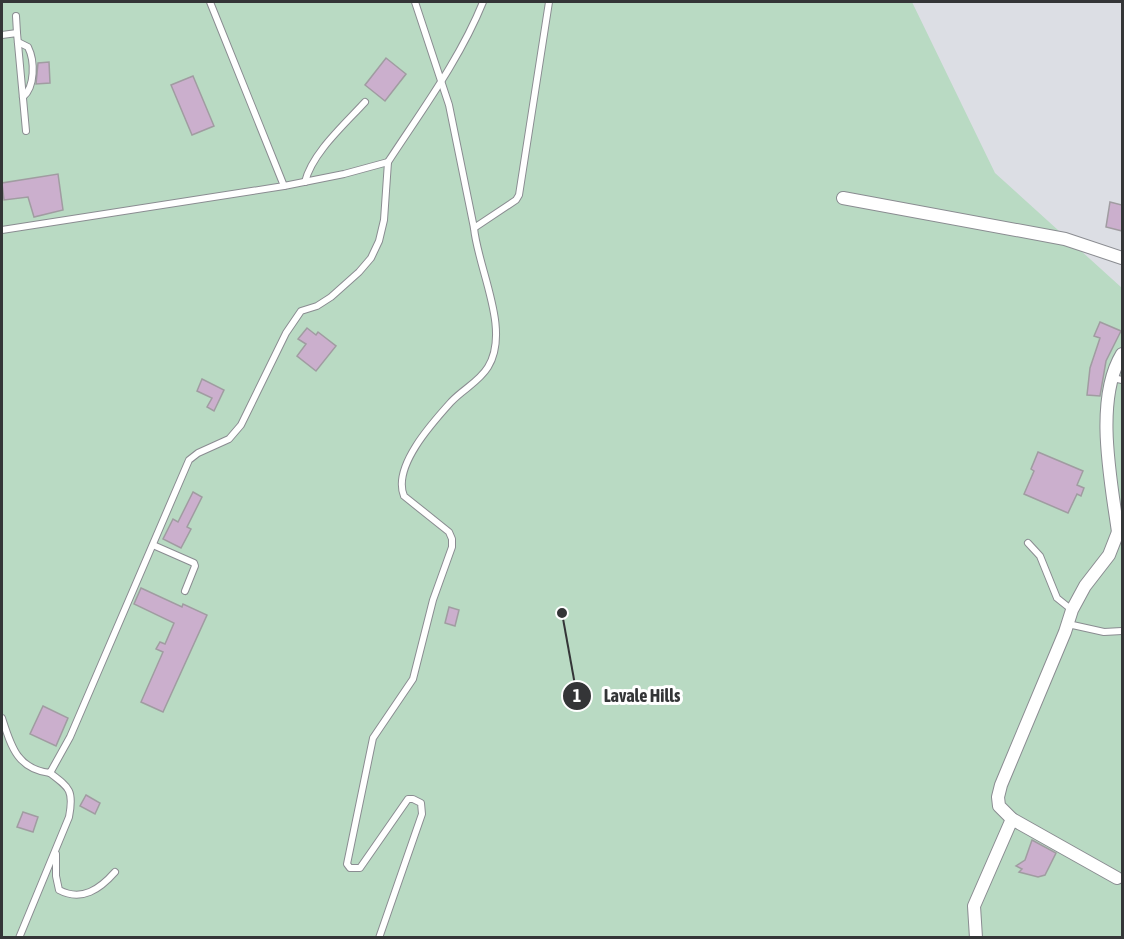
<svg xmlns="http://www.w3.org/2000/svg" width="1124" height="939" viewBox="0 0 1124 939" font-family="'Asap Condensed',sans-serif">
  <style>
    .green { fill: #b9dac3 }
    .building { fill: #cbafcd; stroke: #a09ca1; stroke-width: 1.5 }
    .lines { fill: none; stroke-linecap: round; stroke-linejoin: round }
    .lane-casing { stroke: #8a8c91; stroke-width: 8 }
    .street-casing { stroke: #8a8c91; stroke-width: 14 }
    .lane { stroke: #fff; stroke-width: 6 }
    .street { stroke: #fff; stroke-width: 12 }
    .leader { fill: none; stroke: #343537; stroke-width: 2 }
    .callout-dot { fill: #343537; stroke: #fff; stroke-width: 2 }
    .mark-label { font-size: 18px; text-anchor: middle; font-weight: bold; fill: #fff }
    .callout-label { font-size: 18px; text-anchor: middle; font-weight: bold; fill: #343537; stroke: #fff; stroke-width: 6; stroke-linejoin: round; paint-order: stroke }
  </style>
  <rect width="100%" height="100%" fill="#dcdee4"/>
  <!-- green -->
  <path class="green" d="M 2,2 L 912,2 L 995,173 L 1122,288 L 1122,937 L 2,938 Z"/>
  <!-- building -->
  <g class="building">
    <path d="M 386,58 L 406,74 L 385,101 L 365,85 Z"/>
    <path d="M 49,62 L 50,83 L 36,84 L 38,63 Z"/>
    <path d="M 193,76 L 214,126 L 192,135 L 171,85 Z"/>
    <path d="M 58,174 L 63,210 L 34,217 L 28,197 L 4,200 L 2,183 Z"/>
    <path d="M 1110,202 L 1122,205 L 1122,231 L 1106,227 Z"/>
    <path d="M 1100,322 L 1121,331 L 1106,361 L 1100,396 L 1087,395 L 1090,368 L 1100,338 L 1094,336 Z"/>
    <path d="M 307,328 L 316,335 L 318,332 L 336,346 L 316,371 L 297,356 L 306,344 L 298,339 Z"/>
    <path d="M 202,379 L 224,390 L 214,411 L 207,407 L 212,398 L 197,391 Z"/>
    <path d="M 1038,452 L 1083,471 L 1077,485 L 1084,488 L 1081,496 L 1077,494 L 1068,513 L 1024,494 L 1034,471 L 1031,469 Z"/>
    <path d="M 193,492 L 202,497 L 187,527 L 191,529 L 181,548 L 163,539 L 173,519 L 178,522 Z"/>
    <path d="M 141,588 L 182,607 L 183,604 L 207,615 L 163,712 L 141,702 L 163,652 L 156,649 L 160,642 L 165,644 L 174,623 L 134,604 Z"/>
    <path d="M 449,607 L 459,610 L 455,626 L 445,623 Z"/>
    <path d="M 43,706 L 68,718 L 56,746 L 30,734 Z"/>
    <path d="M 86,795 L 100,803 L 95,814 L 80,806 Z"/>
    <path d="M 23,812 L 38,817 L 33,832 L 17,827 Z"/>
    <path d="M 1032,840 L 1056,853 L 1045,875 L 1038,877 L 1019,872 L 1022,869 L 1016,866 L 1025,860 Z"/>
  </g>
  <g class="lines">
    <defs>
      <g id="lane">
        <path d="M 16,16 L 17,33"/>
        <path d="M 2,35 L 17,33 L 26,131"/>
        <path d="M 18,42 L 28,47 C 35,61 35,87 23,97"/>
        <path d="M 305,182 C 312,153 345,124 365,102"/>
        <path d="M 284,186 L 344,174 L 388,162 C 422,110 460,59 483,2"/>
        <path d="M 474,228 L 516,200 L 519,195 L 549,2"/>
        <path d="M 2,230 L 284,186 L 210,2"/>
        <path d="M 1113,378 L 1122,380"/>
        <path d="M 1028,543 L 1040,556 L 1057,598 L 1072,610"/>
        <path d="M 153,545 L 194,563 L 195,566 L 185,591"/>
        <path d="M 1068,624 L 1104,632 L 1122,631"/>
        <path d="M 2,718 C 11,746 17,769 50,773 L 70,737 L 189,460 L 198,453 L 229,439 L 241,425 L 286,333 L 301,311 L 317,306 L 331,297 L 359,272 L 371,258 L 379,241 L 384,220 L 388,162"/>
        <path d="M 56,854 L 56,876 L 59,890 C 82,902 100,889 115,872"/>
        <path d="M 19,938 L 69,817 C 74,791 70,788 50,773"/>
        <path d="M 379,938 L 422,814 L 421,803 L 413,799 L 408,799 L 360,868 L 350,868 L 347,864 L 373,738 L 413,679 L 433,600 L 452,547 L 452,539 L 449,532 L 404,496 C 392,467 432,423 451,402 C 463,389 479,382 488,367 C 511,330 478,269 474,228 L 449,105 L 415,2"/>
      </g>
      <g id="street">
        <path d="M 843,198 L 1065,239 L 1122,258"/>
        <path d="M 1122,354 C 1094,400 1111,481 1118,532 L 1122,535"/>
        <path d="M 1117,878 L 1012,819 L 999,806 L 998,797 L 1001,785 L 1065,632 L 1072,610 L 1085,586 L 1109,555 L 1118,532"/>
        <path d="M 976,938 L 974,906 L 1012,819"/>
      </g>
    </defs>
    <!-- lane casing -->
    <use href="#lane" class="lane-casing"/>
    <!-- street casing -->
    <use href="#street" class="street-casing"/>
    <!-- lane -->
    <use href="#lane" class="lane"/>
    <!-- street -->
    <use href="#street" class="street"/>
  </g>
  <!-- callouts -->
  <path class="leader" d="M562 613L577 696"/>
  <g class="callout-dot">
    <circle cx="562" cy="613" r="6"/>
    <circle cx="577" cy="696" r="15"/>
  </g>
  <g class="mark-label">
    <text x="577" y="702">1</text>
  </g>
  <g class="callout-label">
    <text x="642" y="702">Lavale Hills</text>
  </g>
  <!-- border -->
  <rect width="1124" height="939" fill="none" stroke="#343537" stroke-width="6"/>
</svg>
